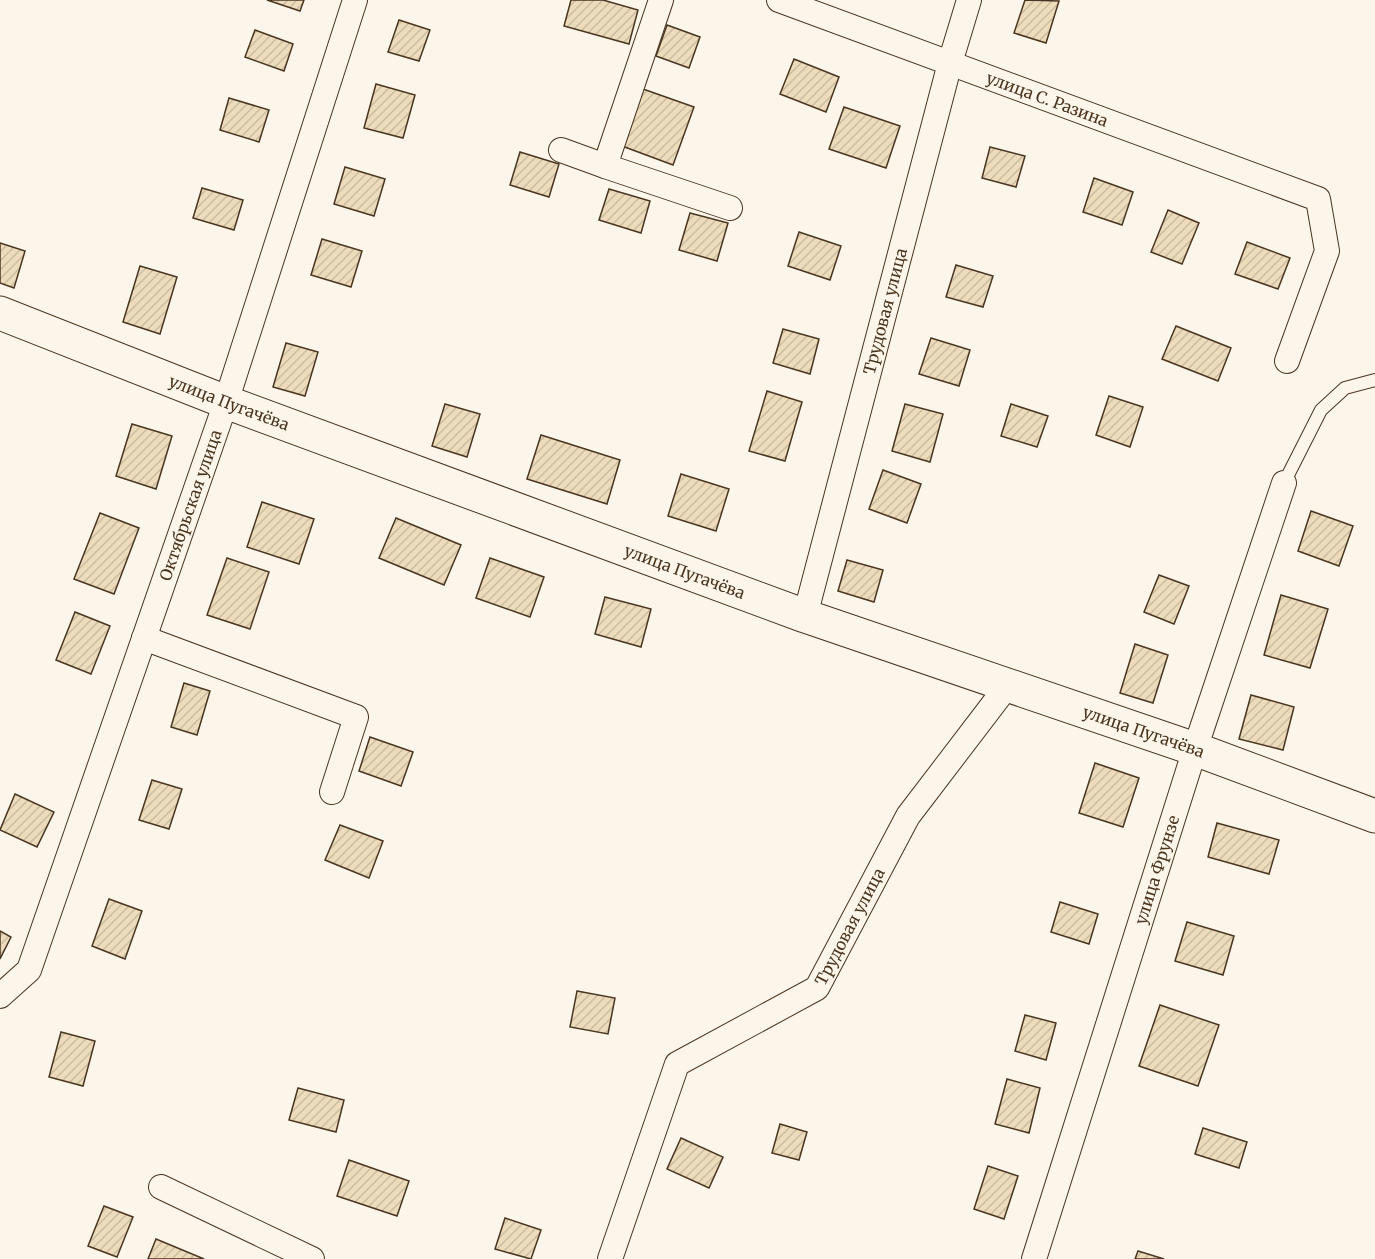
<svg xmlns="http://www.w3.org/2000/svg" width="1375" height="1259" viewBox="0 0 1375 1259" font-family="Merriweather,serif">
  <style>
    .building { fill: url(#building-hatch); stroke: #4a3520; stroke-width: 1.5 }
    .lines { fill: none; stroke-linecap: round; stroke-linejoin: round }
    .lane-casing { stroke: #4a3520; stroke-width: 14 }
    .street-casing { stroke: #4a3520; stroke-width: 26 }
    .secondary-casing { stroke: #4a3520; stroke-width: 35 }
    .lane { stroke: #fbf6e9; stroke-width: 12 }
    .street { stroke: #fbf6e9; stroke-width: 24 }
    .secondary { stroke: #fbf6e9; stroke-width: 33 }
    .labels { text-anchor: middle; stroke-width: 4.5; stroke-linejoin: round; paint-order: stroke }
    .street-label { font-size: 16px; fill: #4a3520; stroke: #fbf6e9 }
  </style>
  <defs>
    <pattern id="building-hatch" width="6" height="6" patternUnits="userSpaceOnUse" patternTransform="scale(1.5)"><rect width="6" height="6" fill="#ecdcbc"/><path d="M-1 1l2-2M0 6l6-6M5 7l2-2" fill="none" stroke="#ccbda1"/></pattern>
  </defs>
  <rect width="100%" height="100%" fill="#fbf6e9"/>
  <!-- building -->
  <g class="building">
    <path d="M 267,0 L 304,0 L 300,11 Z"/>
    <path d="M 571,0 L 603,0 L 638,10 L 629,44 L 564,26 Z"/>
    <path d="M 1025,0 L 1059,1 L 1046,43 L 1014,33 Z"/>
    <path d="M 399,20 L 430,30 L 419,61 L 388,52 Z"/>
    <path d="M 667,25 L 700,37 L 689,68 L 656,56 Z"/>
    <path d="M 255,30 L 293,44 L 284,71 L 245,57 Z"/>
    <path d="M 794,59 L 839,77 L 826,112 L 780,94 Z"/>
    <path d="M 376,84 L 415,95 L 403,138 L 364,128 Z"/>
    <path d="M 643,89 L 694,107 L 673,165 L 622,146 Z"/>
    <path d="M 229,98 L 269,110 L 259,142 L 220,130 Z"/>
    <path d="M 844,107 L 900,126 L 886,168 L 829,149 Z"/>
    <path d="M 990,147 L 1025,156 L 1016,187 L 982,178 Z"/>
    <path d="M 520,152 L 559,164 L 549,197 L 510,185 Z"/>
    <path d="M 345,167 L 385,179 L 374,216 L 334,204 Z"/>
    <path d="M 1094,178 L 1133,192 L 1122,225 L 1083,212 Z"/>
    <path d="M 202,188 L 243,200 L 234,230 L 193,218 Z"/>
    <path d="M 609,189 L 650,201 L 641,233 L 599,220 Z"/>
    <path d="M 1168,210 L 1199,223 L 1182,264 L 1151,252 Z"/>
    <path d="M 690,213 L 728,223 L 717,261 L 679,250 Z"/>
    <path d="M 799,232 L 841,246 L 830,280 L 788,266 Z"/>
    <path d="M 322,239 L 362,251 L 351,287 L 311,275 Z"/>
    <path d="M 1247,242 L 1290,258 L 1278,289 L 1235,274 Z"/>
    <path d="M 0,243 L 25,251 L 14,288 L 0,283 Z"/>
    <path d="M 956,265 L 993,276 L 983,307 L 946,297 Z"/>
    <path d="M 140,266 L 177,277 L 160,334 L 123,322 Z"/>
    <path d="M 1176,326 L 1231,348 L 1218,381 L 1162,359 Z"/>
    <path d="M 783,329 L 819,339 L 810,374 L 773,363 Z"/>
    <path d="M 931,338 L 970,350 L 959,386 L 919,374 Z"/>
    <path d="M 286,343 L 318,352 L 305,396 L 273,387 Z"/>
    <path d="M 767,391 L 802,402 L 785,461 L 749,451 Z"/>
    <path d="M 1109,396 L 1143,407 L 1130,447 L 1096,435 Z"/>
    <path d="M 445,404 L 480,414 L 467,457 L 432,446 Z"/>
    <path d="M 905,404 L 943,414 L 930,462 L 892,451 Z"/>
    <path d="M 1011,404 L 1048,416 L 1037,447 L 1001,436 Z"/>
    <path d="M 132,424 L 172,436 L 156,489 L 116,476 Z"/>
    <path d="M 541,435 L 620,460 L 607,504 L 527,479 Z"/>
    <path d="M 883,470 L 921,484 L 907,523 L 869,509 Z"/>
    <path d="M 681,474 L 729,489 L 716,531 L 668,516 Z"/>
    <path d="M 262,502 L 314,519 L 299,564 L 247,547 Z"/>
    <path d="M 1311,511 L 1353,526 L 1339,566 L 1298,551 Z"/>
    <path d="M 100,513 L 139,528 L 114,594 L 74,579 Z"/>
    <path d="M 396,518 L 461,545 L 444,585 L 379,558 Z"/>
    <path d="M 227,558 L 269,572 L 250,629 L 207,615 Z"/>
    <path d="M 490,558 L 544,577 L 530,617 L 476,598 Z"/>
    <path d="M 847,560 L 883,570 L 874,602 L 838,591 Z"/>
    <path d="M 1159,575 L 1189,586 L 1174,624 L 1144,612 Z"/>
    <path d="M 1281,595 L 1328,609 L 1310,668 L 1264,655 Z"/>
    <path d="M 605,597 L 651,609 L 641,647 L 595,634 Z"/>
    <path d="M 75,612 L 110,626 L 91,674 L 56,660 Z"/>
    <path d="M 1135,644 L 1168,655 L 1153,703 L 1120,693 Z"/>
    <path d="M 184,683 L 210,691 L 197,735 L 171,727 Z"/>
    <path d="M 1251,695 L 1294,707 L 1283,750 L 1239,739 Z"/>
    <path d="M 370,737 L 413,752 L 401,786 L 359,771 Z"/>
    <path d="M 1095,763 L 1139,778 L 1123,827 L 1079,813 Z"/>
    <path d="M 152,780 L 182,789 L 169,829 L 139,820 Z"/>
    <path d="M 15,794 L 54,812 L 37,847 L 0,830 Z"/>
    <path d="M 1217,823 L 1279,840 L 1269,874 L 1208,857 Z"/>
    <path d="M 340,825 L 383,841 L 369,878 L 325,860 Z"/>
    <path d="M 109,899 L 142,911 L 125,959 L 92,946 Z"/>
    <path d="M 1060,902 L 1098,914 L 1089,944 L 1051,932 Z"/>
    <path d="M 1187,922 L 1234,936 L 1223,975 L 1175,961 Z"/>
    <path d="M 0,931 L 11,937 L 0,959 Z"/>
    <path d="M 577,991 L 615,998 L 608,1034 L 570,1027 Z"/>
    <path d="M 1160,1005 L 1219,1025 L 1198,1086 L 1139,1066 Z"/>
    <path d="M 1025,1015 L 1056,1023 L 1046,1060 L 1015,1051 Z"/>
    <path d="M 61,1032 L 95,1041 L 83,1086 L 49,1077 Z"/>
    <path d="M 1007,1079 L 1040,1088 L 1029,1133 L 995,1124 Z"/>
    <path d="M 298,1088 L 344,1100 L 336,1132 L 289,1120 Z"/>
    <path d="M 780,1124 L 807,1132 L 799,1160 L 772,1153 Z"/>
    <path d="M 1203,1128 L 1247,1142 L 1239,1168 L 1195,1154 Z"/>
    <path d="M 681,1138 L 723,1157 L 709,1188 L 667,1169 Z"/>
    <path d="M 349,1160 L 409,1181 L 397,1216 L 337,1196 Z"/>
    <path d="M 988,1166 L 1018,1176 L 1004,1219 L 974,1209 Z"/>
    <path d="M 104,1206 L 133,1217 L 117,1257 L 88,1246 Z"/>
    <path d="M 505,1218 L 541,1230 L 531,1259 L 495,1249 Z"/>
    <path d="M 156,1239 L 204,1259 L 148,1259 Z"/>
    <path d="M 1138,1251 L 1164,1259 L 1135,1259 Z"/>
  </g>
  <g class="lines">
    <defs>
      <path id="lane" d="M 1284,483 L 1321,410 L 1345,388 L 1375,380"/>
      <g id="street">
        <path d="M 661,0 L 605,166 L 730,208"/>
        <path id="s1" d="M 779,0 L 1318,199 L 1327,251 L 1287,361"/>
        <path d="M 561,150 L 605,166"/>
        <path id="s2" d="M 808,621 L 805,616 L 950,63 L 969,0"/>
        <path d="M 144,638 L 356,717 L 332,792"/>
        <path id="s3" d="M 0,996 L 29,970 L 226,402 L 355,0"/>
        <path d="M 161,1187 L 312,1259"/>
        <path id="s4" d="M 610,1259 L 677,1064 L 817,988 L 908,816 L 1008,685"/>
        <path id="s5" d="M 1034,1259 L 1195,749 L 1284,483"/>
      </g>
      <g id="secondary">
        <path id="s6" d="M 0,313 L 226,402 L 805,616 L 1195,749 L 1375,816"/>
      </g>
    </defs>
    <!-- lane casing -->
    <use href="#lane" class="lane-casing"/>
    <!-- street casing -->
    <use href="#street" class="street-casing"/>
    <!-- secondary casing -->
    <use href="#secondary" class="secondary-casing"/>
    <!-- lane -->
    <use href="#lane" class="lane"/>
    <!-- street -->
    <use href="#street" class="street"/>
    <!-- secondary -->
    <use href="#secondary" class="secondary"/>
  </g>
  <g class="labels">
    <!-- street labels -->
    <g class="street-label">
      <text dy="6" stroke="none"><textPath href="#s1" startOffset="286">улица С. Разина</textPath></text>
      <text dy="6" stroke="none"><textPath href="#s2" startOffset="321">Трудовая улица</textPath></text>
      <text dy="6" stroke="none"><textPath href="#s6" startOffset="246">улица Пугачёва</textPath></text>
      <text dy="6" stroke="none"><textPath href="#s3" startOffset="531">Октябрьская улица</textPath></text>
      <text dy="6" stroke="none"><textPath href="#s6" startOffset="732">улица Пугачёва</textPath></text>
      <text dy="6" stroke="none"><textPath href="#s6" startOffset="1218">улица Пугачёва</textPath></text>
      <text dy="6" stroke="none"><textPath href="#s5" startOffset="408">улица Фрунзе</textPath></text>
      <text dy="6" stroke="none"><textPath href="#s4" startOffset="435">Трудовая улица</textPath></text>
    </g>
  </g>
</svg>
